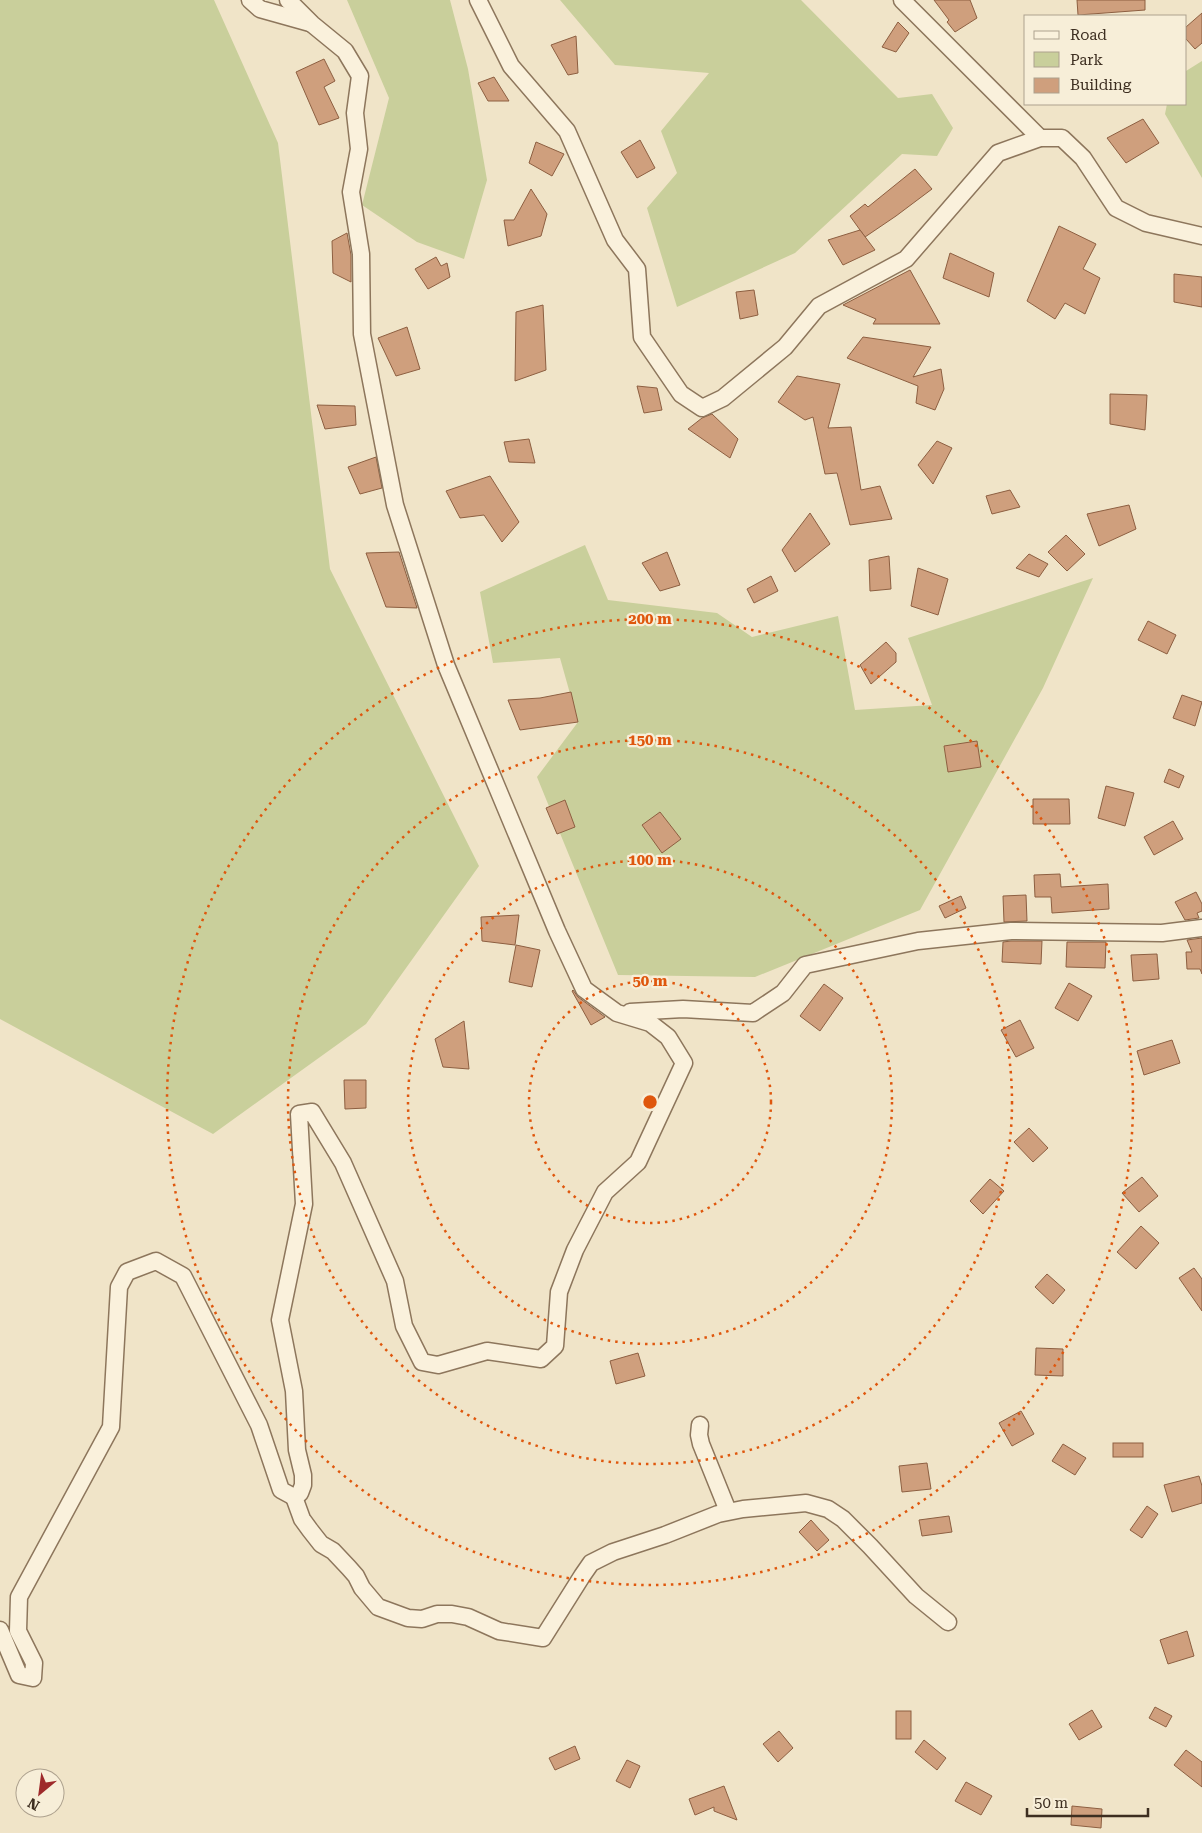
<svg xmlns="http://www.w3.org/2000/svg" width="1202" height="1833" viewBox="0 0 1202 1833" font-family="'Roboto Serif',serif">
  <style>
    .green { fill: #c9cf9b }
    .building { fill: #cf9f7d; stroke: #8d5f41 }
    .lines { fill: none; stroke-linecap: round; stroke-linejoin: round }
    .minor-casing { stroke: #8d765c; stroke-width: 19 }
    .minor { stroke: #faf1dc; stroke-width: 16 }
    .ring { fill: none; stroke: #df570d; stroke-width: 2.5; stroke-dasharray: 2.5 5 }
    .centre { fill: #df570d; stroke: #f7eed8; stroke-width: 2.5 }
    .ring-label { font-size: 15px; text-anchor: middle; font-weight: bold; fill: #df570d; stroke: #f7eed8; stroke-width: 4.5; stroke-linejoin: round; paint-order: stroke }
  </style>
  <rect width="100%" height="100%" fill="#f0e4c8"/>
  <!-- green -->
  <g class="green">
    <path d="M 0,0 L 214,0 L 278,143 L 330,569 L 479,866 L 366,1024 L 213,1134 L 0,1019 Z"/>
    <path d="M 347,0 L 450,0 L 468,69 L 487,180 L 464,259 L 417,242 L 362,205 L 389,98 Z"/>
    <path d="M 560,0 L 801,0 L 898,98 L 932,94 L 953,128 L 937,156 L 902,154 L 795,253 L 677,307 L 647,208 L 677,173 L 661,131 L 709,73 L 615,65 Z"/>
    <path d="M 1202,61 L 1202,178 L 1165,114 L 1167,104 L 1186,104 L 1186,71 Z"/>
    <path d="M 585,545 L 608,600 L 717,613 L 752,637 L 838,616 L 855,710 L 932,705 L 908,638 L 1093,578 L 1043,688 L 920,910 L 755,977 L 618,975 L 537,777 L 578,722 L 560,658 L 493,663 L 480,592 Z"/>
  </g>
  <!-- building -->
  <g class="building">
    <path d="M 934,0 L 970,0 L 977,18 L 955,32 L 947,22 L 949,20 Z"/>
    <path d="M 1077,0 L 1145,0 L 1145,10 L 1078,15 Z"/>
    <path d="M 1202,13 L 1202,43 L 1195,49 L 1186,39 L 1186,27 Z"/>
    <path d="M 898,22 L 909,33 L 896,52 L 882,47 Z"/>
    <path d="M 576,36 L 578,73 L 568,75 L 551,45 Z"/>
    <path d="M 324,59 L 335,81 L 324,87 L 339,118 L 319,125 L 296,72 Z"/>
    <path d="M 494,77 L 509,101 L 488,101 L 478,83 Z"/>
    <path d="M 1143,119 L 1159,143 L 1126,163 L 1107,138 Z"/>
    <path d="M 640,140 L 655,168 L 637,178 L 621,152 Z"/>
    <path d="M 536,142 L 564,154 L 552,176 L 529,163 Z"/>
    <path d="M 915,169 L 932,189 L 896,216 L 865,237 L 850,216 L 865,204 L 868,207 Z"/>
    <path d="M 531,189 L 547,214 L 541,236 L 508,246 L 504,220 L 514,220 Z"/>
    <path d="M 1059,226 L 1096,244 L 1083,269 L 1100,278 L 1085,314 L 1065,303 L 1055,319 L 1027,301 Z"/>
    <path d="M 860,230 L 875,250 L 843,265 L 828,240 Z"/>
    <path d="M 347,233 L 351,255 L 351,282 L 333,273 L 332,241 Z"/>
    <path d="M 950,253 L 994,273 L 989,297 L 943,278 Z"/>
    <path d="M 436,257 L 441,266 L 447,263 L 450,277 L 428,289 L 415,269 Z"/>
    <path d="M 910,270 L 940,324 L 873,324 L 876,319 L 843,305 Z"/>
    <path d="M 1174,274 L 1202,277 L 1202,307 L 1174,302 Z"/>
    <path d="M 754,290 L 758,315 L 740,319 L 736,292 Z"/>
    <path d="M 543,305 L 546,370 L 515,381 L 516,312 Z"/>
    <path d="M 407,327 L 420,369 L 396,376 L 378,338 Z"/>
    <path d="M 863,337 L 931,347 L 913,377 L 941,369 L 944,389 L 935,410 L 916,403 L 918,386 L 847,358 Z"/>
    <path d="M 797,376 L 840,384 L 828,428 L 851,427 L 861,490 L 880,486 L 892,519 L 850,525 L 837,473 L 825,474 L 813,417 L 805,420 L 778,402 Z"/>
    <path d="M 637,386 L 657,388 L 662,410 L 644,413 Z"/>
    <path d="M 1110,394 L 1147,395 L 1145,430 L 1110,424 Z"/>
    <path d="M 317,405 L 355,406 L 356,425 L 325,429 Z"/>
    <path d="M 712,414 L 738,439 L 730,458 L 688,429 L 702,418 Z"/>
    <path d="M 529,439 L 535,463 L 509,462 L 504,442 Z"/>
    <path d="M 937,441 L 952,448 L 933,484 L 918,465 Z"/>
    <path d="M 376,457 L 382,488 L 360,494 L 348,467 Z"/>
    <path d="M 490,476 L 519,522 L 502,542 L 484,515 L 460,518 L 446,491 Z"/>
    <path d="M 1010,490 L 1020,507 L 992,514 L 986,496 Z"/>
    <path d="M 1129,505 L 1136,529 L 1099,546 L 1087,514 Z"/>
    <path d="M 810,513 L 830,544 L 795,572 L 782,550 Z"/>
    <path d="M 1066,535 L 1085,554 L 1067,571 L 1048,552 Z"/>
    <path d="M 399,552 L 417,608 L 386,607 L 366,553 Z"/>
    <path d="M 667,552 L 680,585 L 660,591 L 642,563 Z"/>
    <path d="M 1029,554 L 1048,564 L 1039,577 L 1016,568 Z"/>
    <path d="M 889,556 L 891,589 L 870,591 L 869,560 Z"/>
    <path d="M 918,568 L 948,579 L 938,615 L 911,606 Z"/>
    <path d="M 771,576 L 778,591 L 754,603 L 747,589 Z"/>
    <path d="M 1148,621 L 1176,635 L 1167,654 L 1138,640 Z"/>
    <path d="M 886,642 L 896,653 L 896,662 L 871,684 L 860,665 Z"/>
    <path d="M 571,692 L 578,722 L 520,730 L 508,700 L 540,698 Z"/>
    <path d="M 1182,695 L 1202,702 L 1195,726 L 1173,718 Z"/>
    <path d="M 977,741 L 981,767 L 948,772 L 944,746 Z"/>
    <path d="M 1169,769 L 1184,776 L 1179,788 L 1164,782 Z"/>
    <path d="M 1106,786 L 1134,793 L 1125,826 L 1098,818 Z"/>
    <path d="M 1033,799 L 1069,799 L 1070,824 L 1033,824 Z"/>
    <path d="M 565,800 L 575,827 L 557,834 L 546,808 Z"/>
    <path d="M 660,812 L 681,839 L 662,853 L 642,825 Z"/>
    <path d="M 1173,821 L 1183,839 L 1154,855 L 1144,837 Z"/>
    <path d="M 1060,874 L 1061,887 L 1108,884 L 1109,909 L 1052,913 L 1051,897 L 1035,897 L 1034,875 Z"/>
    <path d="M 1196,892 L 1202,904 L 1202,911 L 1197,913 L 1199,918 L 1185,920 L 1175,902 Z"/>
    <path d="M 1026,895 L 1027,921 L 1004,922 L 1003,896 Z"/>
    <path d="M 961,896 L 966,908 L 945,918 L 939,906 Z"/>
    <path d="M 519,915 L 515,945 L 482,941 L 481,917 Z"/>
    <path d="M 1202,938 L 1202,974 L 1200,969 L 1187,969 L 1186,952 L 1192,952 L 1187,940 Z"/>
    <path d="M 1011,941 L 1042,941 L 1041,964 L 1002,962 L 1003,942 Z"/>
    <path d="M 1067,942 L 1106,942 L 1105,968 L 1066,967 Z"/>
    <path d="M 516,945 L 540,950 L 532,987 L 509,982 Z"/>
    <path d="M 1157,954 L 1159,979 L 1133,981 L 1131,955 Z"/>
    <path d="M 1069,983 L 1092,996 L 1078,1021 L 1055,1008 Z"/>
    <path d="M 824,984 L 843,998 L 820,1031 L 800,1016 Z"/>
    <path d="M 573,990 L 578,997 L 605,1017 L 591,1025 L 572,991 Z"/>
    <path d="M 1020,1020 L 1034,1048 L 1016,1057 L 1001,1030 Z"/>
    <path d="M 464,1021 L 469,1069 L 443,1067 L 435,1039 Z"/>
    <path d="M 1172,1040 L 1180,1063 L 1144,1075 L 1137,1051 Z"/>
    <path d="M 344,1080 L 366,1080 L 366,1108 L 345,1109 Z"/>
    <path d="M 1029,1128 L 1048,1148 L 1033,1162 L 1014,1142 Z"/>
    <path d="M 1142,1177 L 1158,1196 L 1139,1212 L 1122,1193 Z"/>
    <path d="M 990,1179 L 1004,1191 L 983,1214 L 970,1201 Z"/>
    <path d="M 1141,1226 L 1159,1243 L 1136,1269 L 1117,1252 Z"/>
    <path d="M 1194,1268 L 1202,1279 L 1202,1311 L 1179,1278 Z"/>
    <path d="M 1047,1274 L 1065,1290 L 1053,1304 L 1035,1287 Z"/>
    <path d="M 1036,1348 L 1063,1349 L 1063,1376 L 1035,1375 Z"/>
    <path d="M 638,1353 L 645,1376 L 616,1384 L 610,1361 Z"/>
    <path d="M 1021,1411 L 1034,1434 L 1012,1446 L 999,1423 Z"/>
    <rect x="1113" y="1443" width="30" height="14"/>
    <path d="M 1063,1444 L 1086,1458 L 1075,1475 L 1052,1461 Z"/>
    <path d="M 927,1463 L 931,1489 L 902,1492 L 899,1466 Z"/>
    <path d="M 1199,1476 L 1202,1486 L 1202,1503 L 1172,1512 L 1164,1485 Z"/>
    <path d="M 1147,1506 L 1158,1514 L 1142,1538 L 1130,1530 Z"/>
    <path d="M 949,1516 L 952,1532 L 922,1536 L 919,1520 Z"/>
    <path d="M 811,1520 L 829,1540 L 817,1551 L 799,1532 Z"/>
    <path d="M 1187,1631 L 1194,1656 L 1168,1664 L 1160,1640 Z"/>
    <path d="M 1155,1707 L 1172,1716 L 1166,1727 L 1149,1718 Z"/>
    <path d="M 1092,1710 L 1102,1727 L 1079,1740 L 1069,1724 Z"/>
    <rect x="896" y="1711" width="15" height="28"/>
    <path d="M 779,1731 L 793,1748 L 778,1762 L 763,1744 Z"/>
    <path d="M 924,1740 L 946,1758 L 937,1770 L 915,1752 Z"/>
    <path d="M 575,1746 L 580,1759 L 555,1770 L 549,1758 Z"/>
    <path d="M 1186,1750 L 1202,1762 L 1202,1787 L 1174,1765 Z"/>
    <path d="M 627,1760 L 640,1766 L 630,1788 L 616,1781 Z"/>
    <path d="M 966,1782 L 992,1796 L 981,1815 L 955,1801 Z"/>
    <path d="M 724,1786 L 737,1820 L 714,1811 L 714,1807 L 695,1815 L 689,1799 Z"/>
    <path d="M 1072,1806 L 1102,1809 L 1101,1828 L 1071,1825 Z"/>
  </g>
  <g class="lines">
    <defs>
      <g id="minor">
        <path d="M 250,0 L 260,9 L 310,23"/>
        <path d="M 478,0 L 511,66 L 567,131 L 615,240 L 637,269 L 642,337 L 681,394 L 702,408 L 723,398 L 785,347 L 819,306 L 906,259 L 998,153 L 1040,138 L 1062,138 L 1083,158 L 1116,208 L 1146,223 L 1202,236"/>
        <path d="M 902,0 L 1040,138"/>
        <path d="M 630,1012 L 683,1009 L 753,1013 L 783,993 L 805,965 L 918,941 L 1011,931 L 1162,933 L 1202,928"/>
        <path d="M 700,1425 L 699,1435 L 701,1444 L 728,1511"/>
        <path d="M 294,1497 L 302,1519 L 310,1530 L 321,1544 L 333,1551 L 349,1568 L 356,1576 L 362,1588 L 378,1607 L 408,1618 L 422,1619 L 437,1614 L 452,1614 L 468,1617 L 499,1631 L 543,1638 L 582,1576 L 591,1563 L 613,1552 L 665,1535 L 718,1514 L 743,1509 L 806,1503 L 828,1509 L 843,1519 L 870,1546 L 916,1596 L 948,1622"/>
        <path d="M 0,1630 L 19,1675 L 33,1678 L 34,1663 L 18,1631 L 19,1597 L 111,1427 L 119,1287 L 127,1272 L 156,1261 L 183,1276 L 259,1425 L 281,1490 L 294,1497 L 300,1493 L 303,1485 L 303,1475 L 297,1450 L 294,1391 L 280,1320 L 304,1204 L 299,1114 L 312,1112 L 343,1163 L 395,1281 L 404,1326 L 422,1362 L 438,1365 L 487,1351 L 541,1359 L 555,1346 L 559,1292 L 575,1250 L 605,1192 L 638,1162 L 684,1063 L 668,1037 L 650,1023 L 617,1013 L 584,989 L 557,931 L 446,665 L 395,505 L 362,334 L 361,254 L 351,192 L 359,149 L 355,113 L 360,76 L 345,51 L 312,24 L 288,0"/>
      </g>
    </defs>
    <!-- minor casing -->
    <use href="#minor" class="minor-casing"/>
    <!-- minor -->
    <use href="#minor" class="minor"/>
  </g>
  <!-- distance rings -->
  <g class="ring">
    <circle cx="650" cy="1102" r="121"/>
    <circle cx="650" cy="1102" r="242"/>
    <circle cx="650" cy="1102" r="362"/>
    <circle cx="650" cy="1102" r="483"/>
  </g>
  <circle cx="650" cy="1102" r="8" class="centre"/>
  <g class="ring-label">
    <text x="650" y="624">200 m</text>
    <text x="650" y="745">150 m</text>
    <text x="650" y="865">100 m</text>
    <text x="650" y="986">50 m</text>
  </g>
  <!-- legend -->
  <rect x="1024" y="15" width="162" height="90" fill="#f7eed8" stroke="#ada18e"/>
  <rect x="1034" y="31" width="25" height="8" fill="#faf1dc" stroke="#ada18e"/>
  <text x="1070" y="40" font-size="15" fill="#3d2e20">Road</text>
  <rect x="1034" y="52" width="25" height="15" fill="#c9cf9b" stroke="#ada18e"/>
  <text x="1070" y="65" font-size="15" fill="#3d2e20">Park</text>
  <rect x="1034" y="78" width="25" height="15" fill="#cf9f7d" stroke="#ada18e"/>
  <text x="1070" y="90" font-size="15" fill="#3d2e20">Building</text>
  <!-- north arrow -->
  <g transform="translate(40 1793) rotate(209)"><circle r="24" fill="#f7eed8" stroke="#ada18e"/>
  <path d="M0-4L9 19L0 12L-9 19Z" fill="#9e2a2b"/>
  <text y="-8" font-size="14" font-weight="bold" text-anchor="middle" fill="#3d2e20">N</text>
  </g>
  <!-- scale -->
  <path d="M1027 1808v8h121v-8" fill="none" stroke="#3d2e20" stroke-width="2.5"/>
  <text x="1034" y="1808" font-size="15" fill="#3d2e20" stroke="#f7eed8" stroke-width="4" paint-order="stroke">50 m</text>
</svg>
